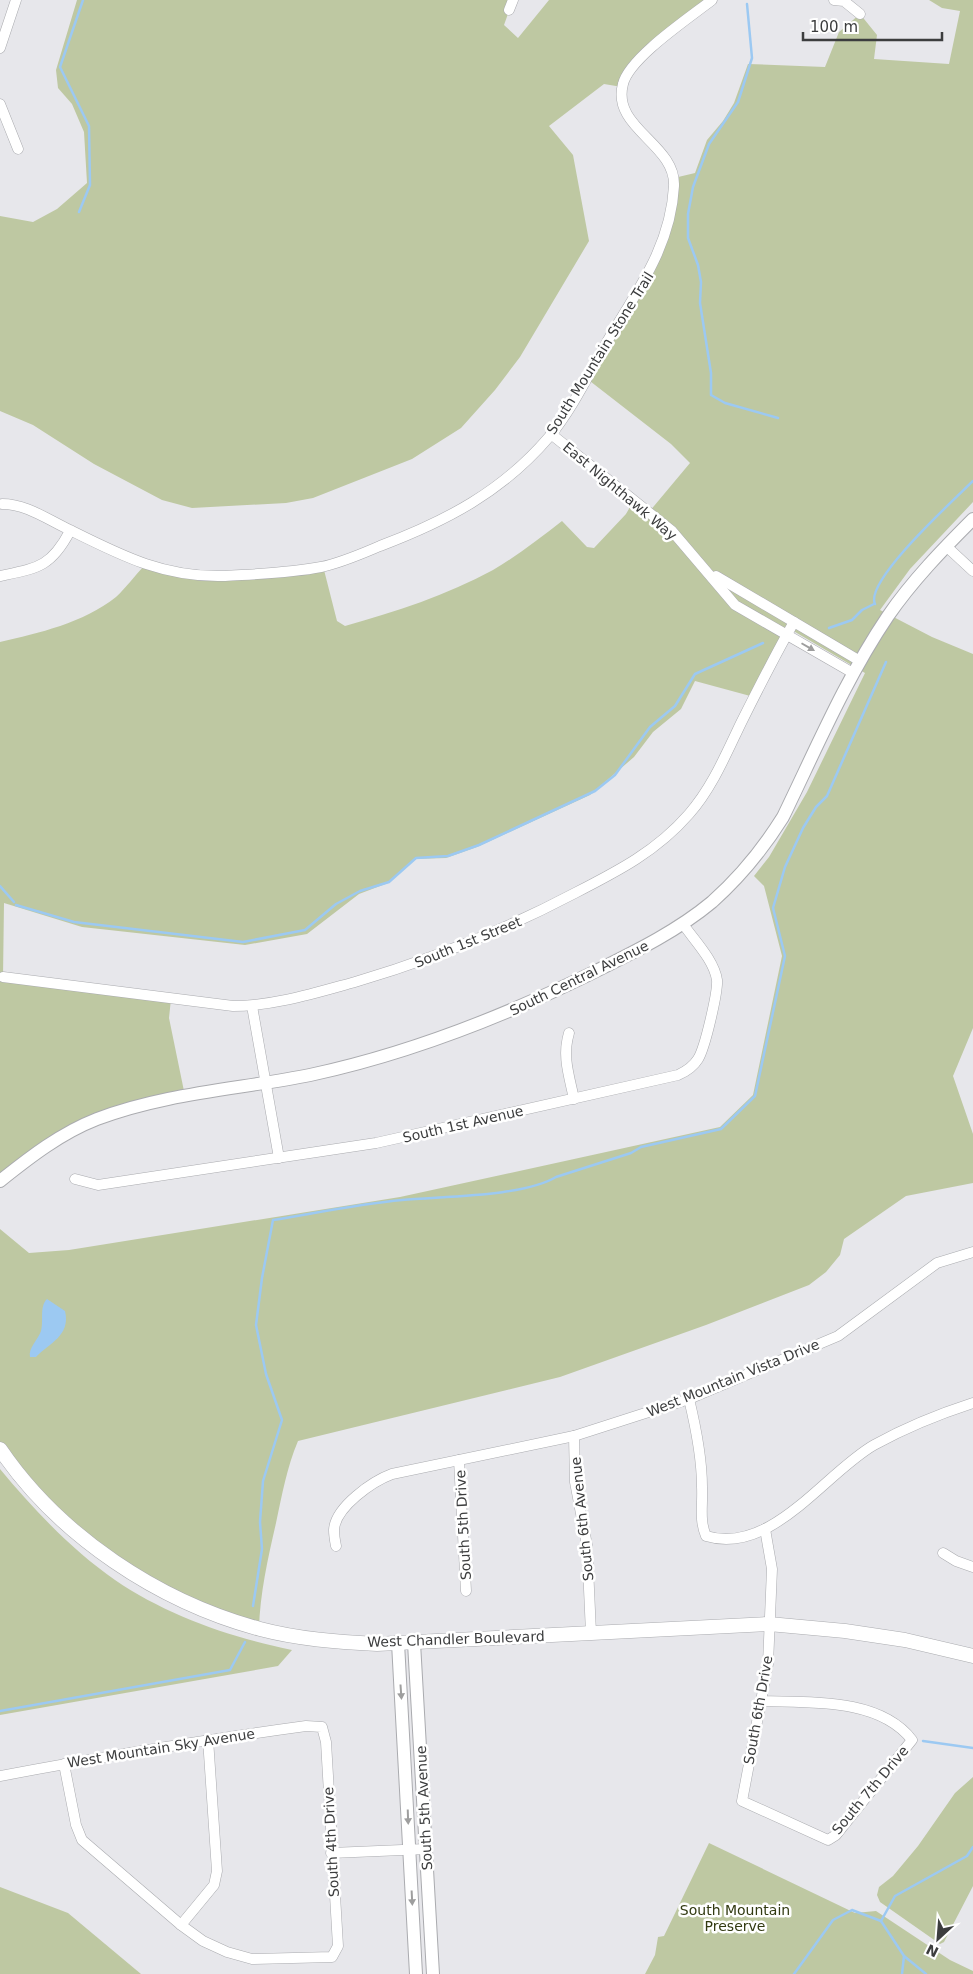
<svg xmlns="http://www.w3.org/2000/svg" width="973" height="1974" viewBox="0 0 973 1974" font-family="'DejaVu Sans',sans-serif">
  <style>
    .green { fill: #bec8a2 }
    .water { fill: #9cc9f2 }
    .lines { fill: none; stroke-linecap: round; stroke-linejoin: round }
    .stream { stroke: #9cc9f2; stroke-width: 2.5 }
    .minor-casing { stroke: #aaabaf; stroke-width: 11 }
    .tertiary-casing { stroke: #aaabaf; stroke-width: 14 }
    .secondary-casing { stroke: #aaabaf; stroke-width: 15 }
    .minor { stroke: #fff; stroke-width: 10 }
    .tertiary { stroke: #fff; stroke-width: 12 }
    .secondary { stroke: #fff; stroke-width: 14 }
    .oneway { fill: #9e9e9e }
    .labels { text-anchor: middle; stroke-width: 5; stroke-linejoin: round; paint-order: stroke }
    .street-label { font-size: 14px; fill: #3c3d3e; stroke: #fff }
    .park-label { font-size: 14px; fill: #323a11; stroke: #fff }
  </style>
  <rect width="100%" height="100%" fill="#e7e7eb"/>
  <!-- green -->
  <g class="green">
    <path d="M 77,0 L 513,0 L 504,25 L 518,38 L 549,0 L 712,0 L 636,61 L 622,87 L 604,84 L 549,126 L 573,155 L 589,241 L 520,357 L 495,390 L 461,428 L 412,459 L 313,498 L 286,503 L 192,508 L 162,500 L 94,464 L 33,425 L 0,411 L 0,216 L 33,222 L 57,209 L 87,183 L 84,132 L 72,104 L 58,88 L 56,70 Z"/>
    <path d="M 929,0 L 973,0 L 973,502 L 910,569 L 880,610 L 932,637 L 973,654 L 973,1028 L 953,1076 L 973,1134 L 973,1183 L 906,1196 L 844,1239 L 840,1255 L 826,1272 L 809,1285 L 706,1325 L 560,1377 L 298,1441 C 287,1467 282,1495 276,1523 C 268,1558 260,1593 259,1629 L 190,1604 L 76,1532 L 0,1449 L 0,1229 L 29,1253 L 69,1250 L 400,1197 L 720,1127 L 753,1095 L 782,956 L 764,886 L 754,876 L 769,857 L 807,792 L 865,673 L 790,629 L 754,697 L 695,681 L 681,709 L 653,732 L 634,757 L 590,795 L 477,847 L 446,858 L 414,859 L 388,883 L 359,894 L 307,934 L 245,945 L 82,927 L 4,903 L 3,977 L 171,999 L 169,1018 L 185,1096 L 97,1119 L 0,1181 L 0,642 C 39,633 83,623 116,597 C 126,588 135,575 145,565 L 192,576 L 323,566 L 337,621 L 345,626 C 395,612 447,595 493,570 C 517,556 540,538 562,521 L 587,547 L 594,548 L 626,514 L 634,500 L 649,512 L 690,463 L 671,444 L 586,378 L 653,266 L 674,178 L 695,173 L 707,140 L 723,121 L 734,103 L 748,64 L 825,67 L 839,32 L 860,14 L 877,35 L 874,59 L 949,64 L 960,11 L 942,8 Z"/>
    <path d="M 0,1469 C 33,1509 72,1550 115,1580 C 166,1615 232,1638 292,1650 L 278,1666 L 0,1715 Z"/>
    <path d="M 973,1777 L 973,1886 L 944,1942 L 940,1944 L 880,1902 L 877,1895 L 879,1887 L 893,1876 L 918,1846 L 955,1793 Z"/>
    <path d="M 709,1843 L 855,1913 L 876,1911 L 950,1960 L 973,1971 L 973,1974 L 645,1974 L 655,1955 L 658,1937 L 664,1936 Z"/>
    <path d="M 0,1887 L 68,1913 L 141,1974 L 0,1974 Z"/>
  </g>
  <!-- water -->
  <path class="water" d="M 47,1299 L 65,1311 C 71,1336 49,1343 36,1357 L 30,1357 C 28,1348 38,1340 41,1331 C 44,1321 39,1307 47,1299 Z"/>
  <g class="lines">
    <!-- stream -->
    <g class="stream">
      <path d="M 747,4 L 752,58 L 738,102 L 709,144 L 693,187 L 688,214 L 688,238 L 698,265 L 701,282 L 700,303 L 711,373 L 711,395 L 725,403 L 778,418"/>
      <path d="M 79,212 L 90,185 L 89,126 L 60,67 L 83,0"/>
      <path d="M 875,604 C 864,581 955,499 973,481"/>
      <path d="M 829,628 L 852,620 L 862,610 L 874,604"/>
      <path d="M 0,886 L 14,902"/>
      <path d="M 16,905 L 74,922 L 243,942 L 305,930 L 336,904 L 360,891 L 389,882 L 416,858 L 448,856 L 479,845 L 595,791 L 615,775 L 650,727 L 675,706 L 695,674 L 763,643"/>
      <path d="M 253,1606 L 262,1549 L 260,1522 L 263,1481 L 282,1420 L 266,1374 L 256,1325 L 262,1278 L 273,1220 C 316,1213 359,1204 402,1200 C 442,1196 523,1197 556,1177 L 631,1153 L 641,1147 L 721,1129 L 755,1096 L 785,956 L 773,908 L 785,867 L 803,828 L 816,807 L 827,796 L 886,662"/>
      <path d="M 0,1711 L 230,1670 L 245,1642"/>
      <path d="M 923,1741 L 973,1748"/>
      <path d="M 881,1921 L 904,1956 L 902,1974"/>
      <path d="M 904,1956 L 926,1974"/>
      <path d="M 794,1974 L 833,1920 L 852,1910 L 881,1921 L 895,1896 L 967,1856 L 973,1847"/>
    </g>
    <defs>
      <g id="minor">
        <path d="M 834,0 L 844,1 L 860,14"/>
        <path d="M 509,10 L 513,0"/>
        <path d="M 0,48 L 16,0"/>
        <path d="M 0,104 L 18,149"/>
        <path d="M 551,434 L 672,531 L 735,605 L 853,673"/>
        <path d="M 2,504 C 27,504 48,520 70,530 C 122,556 165,578 225,576 C 257,574 290,573 321,567 C 341,563 361,554 380,546 C 446,521 502,492 549,437 C 574,407 591,369 611,335 C 640,287 671,244 674,186 C 676,144 611,128 623,84 C 629,58 689,18 712,0"/>
        <path d="M 946,546 L 973,571"/>
        <path d="M 0,576 C 38,568 51,567 70,531"/>
        <path d="M 716,576 L 860,661"/>
        <path d="M 3,977 L 233,1006 C 274,1006 315,993 355,982 C 433,959 503,931 575,893 C 618,871 657,851 689,814 C 712,788 726,754 741,723 C 758,689 775,655 794,622"/>
        <path d="M 252,1006 L 279,1158"/>
        <path d="M 569,1033 C 562,1056 569,1075 574,1099"/>
        <path d="M 75,1179 L 98,1185 L 376,1143 L 678,1075 C 687,1071 693,1067 698,1059 C 705,1048 718,992 717,980 C 714,960 694,940 683,924"/>
        <path d="M 689,1399 C 696,1428 702,1457 702,1487 C 703,1504 699,1520 706,1536 C 771,1556 825,1473 874,1445 C 903,1429 942,1413 973,1403"/>
        <path d="M 574,1436 L 575,1482 L 587,1545 L 591,1633"/>
        <path d="M 459,1460 L 466,1591"/>
        <path d="M 336,1546 C 335,1541 334,1535 334,1530 C 335,1507 373,1481 392,1474 L 574,1436 L 689,1399 L 838,1336 L 937,1263 L 973,1252"/>
        <path d="M 943,1553 L 956,1561 L 973,1567"/>
        <path d="M 760,1701 C 808,1703 879,1697 912,1740 L 836,1835 L 828,1840 L 742,1801 L 768,1664 L 772,1569 L 765,1529"/>
        <path d="M 0,1776 C 102,1757 203,1740 306,1726 L 322,1727 L 326,1742 L 338,1946 L 332,1957 L 252,1959 L 227,1952 L 203,1941 L 181,1925 L 82,1840 L 76,1825 L 64,1764"/>
        <path d="M 331,1853 L 426,1849"/>
        <path d="M 181,1925 L 214,1885 L 217,1871 L 208,1739"/>
      </g>
      <g id="tertiary">
        <path d="M 0,1181 C 30,1157 61,1133 97,1119 C 165,1093 240,1089 310,1075 C 408,1054 500,1018 590,974 C 632,953 676,932 712,902 C 740,877 763,849 783,817 C 816,749 846,678 888,616 C 912,581 943,549 973,519"/>
        <path d="M 398,1643 L 416,1974"/>
        <path d="M 414,1643 L 433,1974"/>
      </g>
      <path id="secondary" d="M 0,1449 C 59,1536 159,1602 260,1629 C 298,1639 337,1642 377,1644 L 769,1624 L 845,1631 L 905,1640 L 973,1656"/>
    </defs>
    <!-- minor casing -->
    <use href="#minor" class="minor-casing"/>
    <!-- tertiary casing -->
    <use href="#tertiary" class="tertiary-casing"/>
    <!-- secondary casing -->
    <use href="#secondary" class="secondary-casing"/>
    <!-- minor -->
    <use href="#minor" class="minor"/>
    <!-- tertiary -->
    <use href="#tertiary" class="tertiary"/>
    <!-- secondary -->
    <use href="#secondary" class="secondary"/>
  </g>
  <!-- one-way arrows -->
  <defs><path id="oneway-solid" d="M-6-.8H1V-3.2L6.5 0L1 3.2V.8H-6Z" transform="scale(1.25)"/></defs>
  <g class="oneway">
    <use href="#oneway-solid" transform="translate(808 647) rotate(30)"/>
    <use href="#oneway-solid" transform="translate(401 1692) rotate(86)"/>
    <use href="#oneway-solid" transform="translate(408 1817) rotate(88)"/>
    <use href="#oneway-solid" transform="translate(412 1898) rotate(87)"/>
  </g>
  <g class="labels">
    <!-- street labels -->
    <g class="street-label">
      <text transform="translate(600 353) rotate(-58)" y="5">South Mountain Stone Trail</text>
      <text transform="translate(620 491) rotate(40)" y="5">East Nighthawk Way</text>
      <text transform="translate(468 942) rotate(-22)" y="5">South 1st Street</text>
      <text transform="translate(579 978) rotate(-26)" y="5">South Central Avenue</text>
      <text transform="translate(463 1124) rotate(-13)" y="5">South 1st Avenue</text>
      <text transform="translate(733 1378) rotate(-22)" y="5">West Mountain Vista Drive</text>
      <text transform="translate(582 1519) rotate(-96)" y="5">South 6th Avenue</text>
      <text transform="translate(463 1525) rotate(-93)" y="5">South 5th Drive</text>
      <text transform="translate(456 1639) rotate(-2)" y="5">West Chandler Boulevard</text>
      <text transform="translate(758 1710) rotate(-80)" y="5">South 6th Drive</text>
      <text transform="translate(161 1748) rotate(-9)" y="5">West Mountain Sky Avenue</text>
      <text transform="translate(870 1790) rotate(-50)" y="5">South 7th Drive</text>
      <text transform="translate(424 1808) rotate(-93)" y="5">South 5th Avenue</text>
      <text transform="translate(331 1842) rotate(-93)" y="5">South 4th Drive</text>
    </g>
    <!-- park labels -->
    <g class="park-label">
      <text x="735" y="1915">South Mountain<tspan x="735" dy="16">Preserve</tspan></text>
    </g>
  </g>
  <!-- north arrow -->
  <g transform="translate(938 1939) rotate(206)" stroke="#ffffff" stroke-width="4" paint-order="stroke">
  <path d="M0-4L9 19L0 12L-9 19Z" fill="#3c3d3e"/>
  <text y="-8" font-size="14" font-weight="bold" text-anchor="middle" fill="#3c3d3e">N</text>
  </g>
  <!-- scale -->
  <path d="M803 32v8h139v-8" fill="none" stroke="#3c3d3e" stroke-width="2.5"/>
  <text x="810" y="32" font-size="15" fill="#3c3d3e" stroke="#ffffff" stroke-width="4" paint-order="stroke">100 m</text>
</svg>
